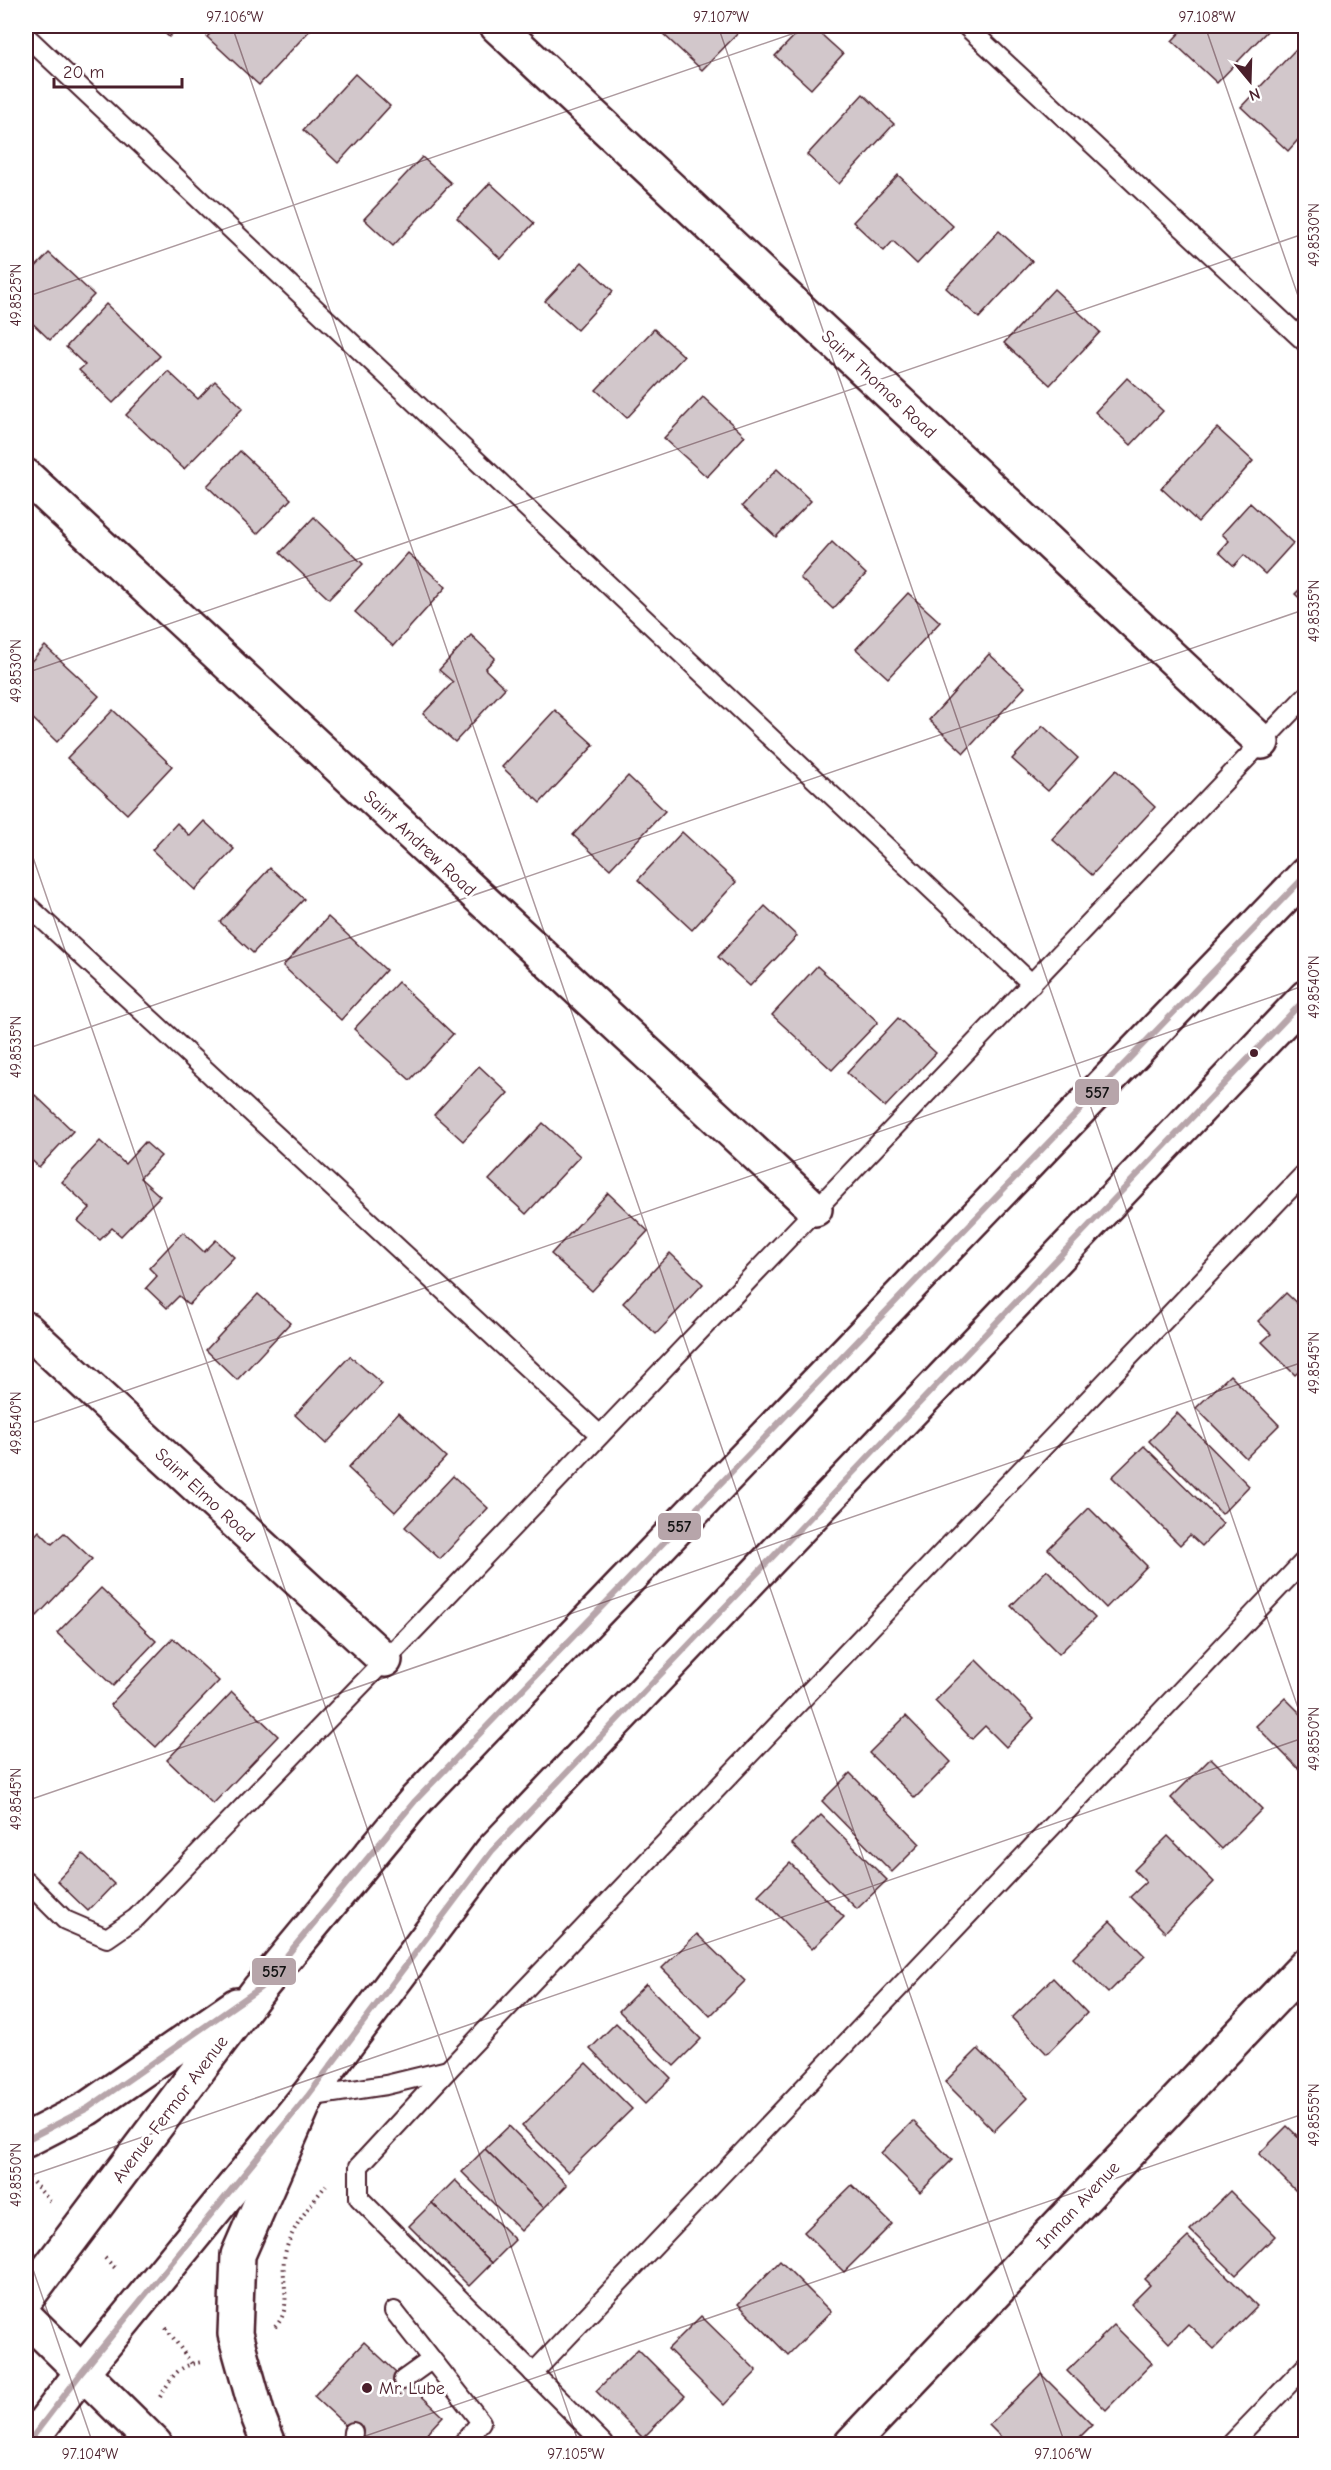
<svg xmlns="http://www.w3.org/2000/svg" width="1331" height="2470" viewBox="0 0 1331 2470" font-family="'Comic Neue',sans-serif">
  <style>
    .building { fill: #d2c7cb; stroke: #4a1f2b; stroke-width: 1.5 }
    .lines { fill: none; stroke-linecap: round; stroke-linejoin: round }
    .lane-casing { stroke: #4a1f2b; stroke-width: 22 }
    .street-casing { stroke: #4a1f2b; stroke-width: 38 }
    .secondary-casing { stroke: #4a1f2b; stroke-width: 38 }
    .highway-casing { stroke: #4a1f2b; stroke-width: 38 }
    .path { stroke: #4a1f2b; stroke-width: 4; stroke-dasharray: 1.5 4.5; stroke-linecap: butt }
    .lane { stroke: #fff; stroke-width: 18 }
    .street { stroke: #fff; stroke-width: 33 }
    .secondary { stroke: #fff; stroke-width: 33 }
    .highway { stroke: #fff; stroke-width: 33 }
    .bus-1-casing { stroke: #fff; stroke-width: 10 }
    .bus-1 { stroke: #b7a5aa; stroke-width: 6 }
    .ticks { fill: none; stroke: #4a1f2b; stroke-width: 1.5; stroke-opacity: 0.45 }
    .bus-dot { fill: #4a1f2b; stroke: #fff; stroke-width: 2 }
    .labels { text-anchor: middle; stroke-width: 6; stroke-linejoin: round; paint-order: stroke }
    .street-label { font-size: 18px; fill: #4a1f2b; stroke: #fff }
    .poi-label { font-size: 18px; fill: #4a1f2b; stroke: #fff; text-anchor: start }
    .line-badge { stroke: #fff; stroke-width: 2 }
    .pale-badge-label { font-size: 16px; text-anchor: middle; font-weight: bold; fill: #111 }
    .neatline { fill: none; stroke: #4a1f2b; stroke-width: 2 }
    .ticks-label { font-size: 15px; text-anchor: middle; fill: #4a1f2b }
  </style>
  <rect width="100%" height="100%" fill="#fff"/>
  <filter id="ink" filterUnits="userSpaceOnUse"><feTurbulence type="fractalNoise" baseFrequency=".0167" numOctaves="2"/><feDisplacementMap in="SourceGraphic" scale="12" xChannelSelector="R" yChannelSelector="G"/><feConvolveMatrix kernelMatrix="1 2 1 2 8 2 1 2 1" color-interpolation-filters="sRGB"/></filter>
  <g filter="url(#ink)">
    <!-- building -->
    <g class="building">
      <path d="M 157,26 L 180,26 L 169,37 Z"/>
      <path d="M 217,26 L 311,26 L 313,27 L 259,85 L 207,37 Z"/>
      <path d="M 668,26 L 745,26 L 702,70 L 662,33 Z"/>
      <path d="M 804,26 L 812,26 L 843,54 L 811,89 L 775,56 Z"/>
      <path d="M 1186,26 L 1272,26 L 1217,83 L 1172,41 Z"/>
      <path d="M 1295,50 L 1306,60 L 1306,131 L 1288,151 L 1241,107 Z"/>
      <path d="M 355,74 L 390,106 L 338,163 L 303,130 Z"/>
      <path d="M 863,94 L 894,124 L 839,184 L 807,155 Z"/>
      <path d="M 422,157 L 451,183 L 393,246 L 364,219 Z"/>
      <path d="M 898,175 L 953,226 L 917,264 L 893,241 L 884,251 L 853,222 Z"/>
      <path d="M 490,183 L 534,223 L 501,259 L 457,218 Z"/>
      <path d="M 999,231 L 1032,261 L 979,318 L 946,288 Z"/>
      <path d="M 49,253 L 94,295 L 50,340 L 26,317 L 26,277 Z"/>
      <path d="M 582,262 L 613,291 L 577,330 L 545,301 Z"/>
      <path d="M 1054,289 L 1100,332 L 1050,385 L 1004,343 Z"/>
      <path d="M 106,304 L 160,356 L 113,403 L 79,370 L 85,365 L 66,347 Z"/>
      <path d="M 654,329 L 684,356 L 627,418 L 596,390 Z"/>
      <path d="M 168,371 L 198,399 L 215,381 L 243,408 L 184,469 L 126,415 Z"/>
      <path d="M 1127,378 L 1163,411 L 1131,445 L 1095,412 Z"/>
      <path d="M 703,397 L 745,436 L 707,477 L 664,438 Z"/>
      <path d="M 1217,428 L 1253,461 L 1198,522 L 1161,488 Z"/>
      <path d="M 240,451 L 291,499 L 257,534 L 207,486 Z"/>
      <path d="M 777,469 L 811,501 L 776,537 L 742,506 Z"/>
      <path d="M 1250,503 L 1293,543 L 1265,574 L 1244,555 L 1234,566 L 1219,552 L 1229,541 L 1222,534 Z"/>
      <path d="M 314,517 L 363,564 L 329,599 L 280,553 Z"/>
      <path d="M 832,542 L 866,574 L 833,609 L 800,578 Z"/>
      <path d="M 408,553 L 446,587 L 393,646 L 355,612 Z"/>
      <path d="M 1306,583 L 1306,604 L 1295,594 Z"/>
      <path d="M 908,593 L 940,622 L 888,678 L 856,649 Z"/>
      <path d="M 471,635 L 495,658 L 485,669 L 505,688 L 455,742 L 423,714 L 453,682 L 439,670 Z"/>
      <path d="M 45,646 L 99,696 L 57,742 L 26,712 L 26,667 Z"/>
      <path d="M 989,654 L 1025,687 L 964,753 L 929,720 Z"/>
      <path d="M 113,710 L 172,766 L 127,814 L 67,758 Z"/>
      <path d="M 555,710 L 594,745 L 540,803 L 502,767 Z"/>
      <path d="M 1043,726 L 1078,758 L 1048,791 L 1012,759 Z"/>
      <path d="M 1116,770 L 1155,807 L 1092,875 L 1052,839 Z"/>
      <path d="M 628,776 L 665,811 L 610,869 L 573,835 Z"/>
      <path d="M 204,821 L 234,849 L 195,890 L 152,850 L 177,823 L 190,836 Z"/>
      <path d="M 682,832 L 736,882 L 692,930 L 638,880 Z"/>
      <path d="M 270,868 L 304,899 L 253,953 L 220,922 Z"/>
      <path d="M 765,906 L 797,936 L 750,986 L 718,957 Z"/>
      <path d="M 328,917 L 386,970 L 341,1020 L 283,966 Z"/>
      <path d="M 817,966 L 878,1022 L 832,1070 L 772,1015 Z"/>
      <path d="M 398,982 L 453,1034 L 410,1080 L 354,1029 Z"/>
      <path d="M 898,1018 L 936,1053 L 885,1107 L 847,1073 Z"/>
      <path d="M 479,1066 L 508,1093 L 463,1141 L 434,1115 Z"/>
      <path d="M 35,1095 L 73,1131 L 39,1167 L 26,1155 L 26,1105 Z"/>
      <path d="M 543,1123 L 580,1156 L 526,1214 L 489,1180 Z"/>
      <path d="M 100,1141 L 125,1164 L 145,1142 L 161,1156 L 140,1178 L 160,1196 L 121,1236 L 112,1228 L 100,1240 L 78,1221 L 90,1208 L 62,1182 Z"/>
      <path d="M 608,1193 L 648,1231 L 592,1291 L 551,1254 Z"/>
      <path d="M 183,1232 L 204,1252 L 216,1240 L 234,1257 L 189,1305 L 179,1296 L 167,1308 L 146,1288 L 157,1276 L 149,1268 Z"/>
      <path d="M 670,1253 L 703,1284 L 656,1334 L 623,1303 Z"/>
      <path d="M 1286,1293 L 1306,1312 L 1306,1365 L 1295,1375 L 1262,1342 L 1271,1334 L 1258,1321 Z"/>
      <path d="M 258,1294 L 290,1323 L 237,1380 L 206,1350 Z"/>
      <path d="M 350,1356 L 382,1384 L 326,1444 L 295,1415 Z"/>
      <path d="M 1230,1375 L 1279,1425 L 1246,1458 L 1196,1408 Z"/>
      <path d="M 398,1413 L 446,1457 L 395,1512 L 348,1468 Z"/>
      <path d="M 1177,1413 L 1249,1486 L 1222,1514 L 1149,1441 Z"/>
      <path d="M 1144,1446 L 1223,1524 L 1202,1546 L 1190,1535 L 1180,1545 L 1112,1477 Z"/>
      <path d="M 453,1476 L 488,1508 L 440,1559 L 405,1527 Z"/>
      <path d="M 1089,1508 L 1147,1566 L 1106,1608 L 1048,1549 Z"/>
      <path d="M 39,1531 L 52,1544 L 64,1533 L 92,1559 L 37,1616 L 26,1605 L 26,1545 Z"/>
      <path d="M 1047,1570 L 1095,1618 L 1059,1654 L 1011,1606 Z"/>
      <path d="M 101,1588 L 156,1641 L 113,1686 L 57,1633 Z"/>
      <path d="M 173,1638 L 219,1681 L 156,1747 L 110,1705 Z"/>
      <path d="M 976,1660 L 1034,1718 L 1006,1747 L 985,1726 L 972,1739 L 935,1701 Z"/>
      <path d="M 232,1692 L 278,1736 L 213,1804 L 167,1760 Z"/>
      <path d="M 1285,1698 L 1306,1719 L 1304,1774 L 1256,1726 Z"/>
      <path d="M 906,1716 L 951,1762 L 915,1798 L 869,1753 Z"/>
      <path d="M 1211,1758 L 1262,1809 L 1222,1849 L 1171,1798 Z"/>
      <path d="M 850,1773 L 920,1844 L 892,1872 L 822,1801 Z"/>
      <path d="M 821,1815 L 887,1880 L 857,1909 L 792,1844 Z"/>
      <path d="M 1168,1836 L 1214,1882 L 1165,1932 L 1130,1897 L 1146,1882 L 1134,1870 Z"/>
      <path d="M 83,1854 L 114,1884 L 88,1911 L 57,1881 Z"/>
      <path d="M 790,1863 L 844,1917 L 812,1949 L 758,1895 Z"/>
      <path d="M 1110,1921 L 1145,1956 L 1108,1993 L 1073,1958 Z"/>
      <path d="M 697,1934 L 745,1981 L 710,2016 L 662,1968 Z"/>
      <path d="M 1053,1978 L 1087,2013 L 1047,2054 L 1012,2018 Z"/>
      <path d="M 646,1984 L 701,2039 L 674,2066 L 619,2011 Z"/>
      <path d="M 616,2023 L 671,2078 L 645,2104 L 590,2049 Z"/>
      <path d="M 978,2049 L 1027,2098 L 994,2131 L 945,2082 Z"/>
      <path d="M 586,2063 L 632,2109 L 568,2172 L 522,2126 Z"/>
      <path d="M 913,2121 L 952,2160 L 920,2192 L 881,2153 Z"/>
      <path d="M 509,2126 L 567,2185 L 544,2208 L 485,2149 Z"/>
      <path d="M 1287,2126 L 1306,2144 L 1306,2201 L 1259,2154 Z"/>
      <path d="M 485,2149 L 544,2208 L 521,2231 L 462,2172 Z"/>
      <path d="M 455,2180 L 515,2240 L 492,2263 L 432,2203 Z"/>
      <path d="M 852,2185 L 892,2224 L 844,2272 L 804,2232 Z"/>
      <path d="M 1230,2191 L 1275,2236 L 1236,2275 L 1190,2230 Z"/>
      <path d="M 432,2203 L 492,2263 L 469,2286 L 409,2226 Z"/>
      <path d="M 1188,2237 L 1257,2306 L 1214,2349 L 1188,2324 L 1169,2343 L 1131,2304 L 1150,2285 L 1144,2279 Z"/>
      <path d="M 780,2261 L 831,2312 L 788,2355 L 738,2304 Z"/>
      <path d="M 701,2316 L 757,2371 L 724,2405 L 668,2349 Z"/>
      <path d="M 1114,2325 L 1152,2363 L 1106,2410 L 1067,2371 Z"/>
      <path d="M 364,2342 L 443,2416 L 417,2444 L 366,2444 L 314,2396 Z"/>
      <path d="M 638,2349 L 685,2396 L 643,2438 L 596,2391 Z"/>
      <path d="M 1041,2374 L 1092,2425 L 1078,2439 L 1084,2444 L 1008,2444 L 989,2425 Z"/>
    </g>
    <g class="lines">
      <defs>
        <g id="lane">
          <path d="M 966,26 L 1306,343"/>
          <path d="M 26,36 L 1032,984"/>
          <path d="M 26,904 L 600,1435"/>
          <path d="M 26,1881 L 65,1920 L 107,1938 L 136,1918 L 419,1625 L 1306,696"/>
          <path d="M 307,2097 L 386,2085 L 448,2070"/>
          <path d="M 394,2311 L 481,2422 L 462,2444"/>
          <path d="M 533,2373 L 1306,1559"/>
          <path d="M 403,2380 L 431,2360"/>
          <path d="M 352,2444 L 353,2432"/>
          <path d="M 604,2444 L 359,2198 L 359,2166 L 448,2070 L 1306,1172"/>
          <path d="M 1231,2444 L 1306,2366"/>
        </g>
        <g id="street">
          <path d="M 497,26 L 1262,742"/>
          <path d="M 26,476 L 815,1209"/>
          <path d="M 26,1329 L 385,1660"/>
          <path d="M 851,2444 L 1306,1965"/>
        </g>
        <g id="secondary">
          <path d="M 26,2140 L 88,2108 L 237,2005"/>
          <path d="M 26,2299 L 260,1988 L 415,1801 L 1306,874"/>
          <path d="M 82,2372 L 307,2097 L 492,1851 L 1306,997"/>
        </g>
        <g id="highway">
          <path d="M 26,2317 L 155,2444"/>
          <path d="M 28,2444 L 82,2372"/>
          <path d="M 269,2444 L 258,2416 L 235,2334 L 238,2255 L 307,2097"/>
        </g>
      </defs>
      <!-- lane casing -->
      <use href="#lane" class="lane-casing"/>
      <!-- street casing -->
      <use href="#street" class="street-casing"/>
      <!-- secondary casing -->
      <use href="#secondary" class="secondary-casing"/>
      <!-- highway casing -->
      <use href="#highway" class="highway-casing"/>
      <!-- path -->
      <g class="path">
        <path d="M 29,2178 L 50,2201"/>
        <path d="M 105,2258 L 117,2270"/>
        <path d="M 275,2327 C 295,2306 279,2279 285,2254 C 291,2227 310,2206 326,2185"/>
        <path d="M 166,2328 L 192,2364"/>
        <path d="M 160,2397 C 173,2376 176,2366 202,2362"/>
      </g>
      <!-- lane -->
      <use href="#lane" class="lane"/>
      <!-- street -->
      <use href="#street" class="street"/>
      <!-- secondary -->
      <use href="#secondary" class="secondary"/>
      <!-- highway -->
      <use href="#highway" class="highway"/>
      <defs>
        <g id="bus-1">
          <path d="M 26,2140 L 88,2108 L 260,1988 L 415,1801 L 1306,875"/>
          <path d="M 26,2434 L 31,2439 L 82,2372 L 307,2097 L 492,1851 L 1306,998"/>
        </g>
      </defs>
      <!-- bus-1 casing -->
      <use href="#bus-1" class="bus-1-casing"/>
      <!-- bus-1 -->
      <use href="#bus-1" class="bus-1"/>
    </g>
  </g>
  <!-- ticks -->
  <path class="ticks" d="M 232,26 L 1065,2444M 718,26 L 1306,1731M 1205,26 L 1306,319M 26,297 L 815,26M 26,673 L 1306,233M 26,837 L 579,2444M 26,1049 L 1306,609M 26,1425 L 1306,985M 26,1801 L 1306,1361M 26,2177 L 1306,1737M 26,2249 L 93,2444M 342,2444 L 1306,2113"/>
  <!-- markers -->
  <g class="bus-dot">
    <circle cx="1254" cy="1053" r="5"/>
    <circle cx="367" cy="2388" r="6"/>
  </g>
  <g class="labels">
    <!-- street labels -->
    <g class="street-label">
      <text transform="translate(879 384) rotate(43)" y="6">Saint Thomas Road</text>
      <text transform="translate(420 843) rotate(43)" y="6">Saint Andrew Road</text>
      <text transform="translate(205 1495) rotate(43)" y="6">Saint Elmo Road</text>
      <text transform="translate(170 2109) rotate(-53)" y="6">Avenue Fermor Avenue</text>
      <text transform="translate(1078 2205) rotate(-47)" y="6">Inman Avenue</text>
    </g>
    <!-- poi labels -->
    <g class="poi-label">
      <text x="379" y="2394">Mr. Lube</text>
    </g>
  </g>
  <g class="line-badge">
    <rect x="1074" y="1078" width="46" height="28" rx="6" fill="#b7a5aa"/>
    <rect x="657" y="1512" width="45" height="29" rx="6" fill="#b7a5aa"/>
    <rect x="251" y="1957" width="46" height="29" rx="6" fill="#b7a5aa"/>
  </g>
  <g class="pale-badge-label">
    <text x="1097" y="1098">557</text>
    <text x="679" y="1532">557</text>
    <text x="274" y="1977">557</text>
  </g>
  <!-- margin -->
  <rect width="1331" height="2470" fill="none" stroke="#fff" stroke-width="66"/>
  <!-- north arrow -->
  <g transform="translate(1250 81) rotate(161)" stroke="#ffffff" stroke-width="4.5" paint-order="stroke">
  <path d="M0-4.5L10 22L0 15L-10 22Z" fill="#4a1f2b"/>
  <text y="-9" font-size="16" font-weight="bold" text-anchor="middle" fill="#4a1f2b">N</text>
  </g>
  <!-- scale -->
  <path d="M54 78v9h128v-9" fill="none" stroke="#4a1f2b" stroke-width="3"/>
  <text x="63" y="78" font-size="18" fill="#4a1f2b" stroke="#ffffff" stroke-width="4.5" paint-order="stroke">20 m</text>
  <rect x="33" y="33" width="1265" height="2404" class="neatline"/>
  <g class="ticks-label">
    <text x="235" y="22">97.106°W</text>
    <text x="721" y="22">97.107°W</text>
    <text x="1207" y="22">97.108°W</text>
    <text transform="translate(1314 235) rotate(-90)" y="5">49.8530°N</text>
    <text transform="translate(16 295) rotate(-90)" y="5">49.8525°N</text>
    <text transform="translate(1314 611) rotate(-90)" y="5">49.8535°N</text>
    <text transform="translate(16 671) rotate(-90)" y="5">49.8530°N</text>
    <text transform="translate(1314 987) rotate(-90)" y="5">49.8540°N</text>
    <text transform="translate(16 1047) rotate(-90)" y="5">49.8535°N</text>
    <text transform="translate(1314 1363) rotate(-90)" y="5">49.8545°N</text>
    <text transform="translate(16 1423) rotate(-90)" y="5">49.8540°N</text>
    <text transform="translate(1314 1739) rotate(-90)" y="5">49.8550°N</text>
    <text transform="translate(16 1799) rotate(-90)" y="5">49.8545°N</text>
    <text transform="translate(1314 2115) rotate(-90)" y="5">49.8555°N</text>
    <text transform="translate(16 2175) rotate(-90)" y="5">49.8550°N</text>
    <text x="90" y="2459">97.104°W</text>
    <text x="576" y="2459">97.105°W</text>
    <text x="1063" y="2459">97.106°W</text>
  </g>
</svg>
